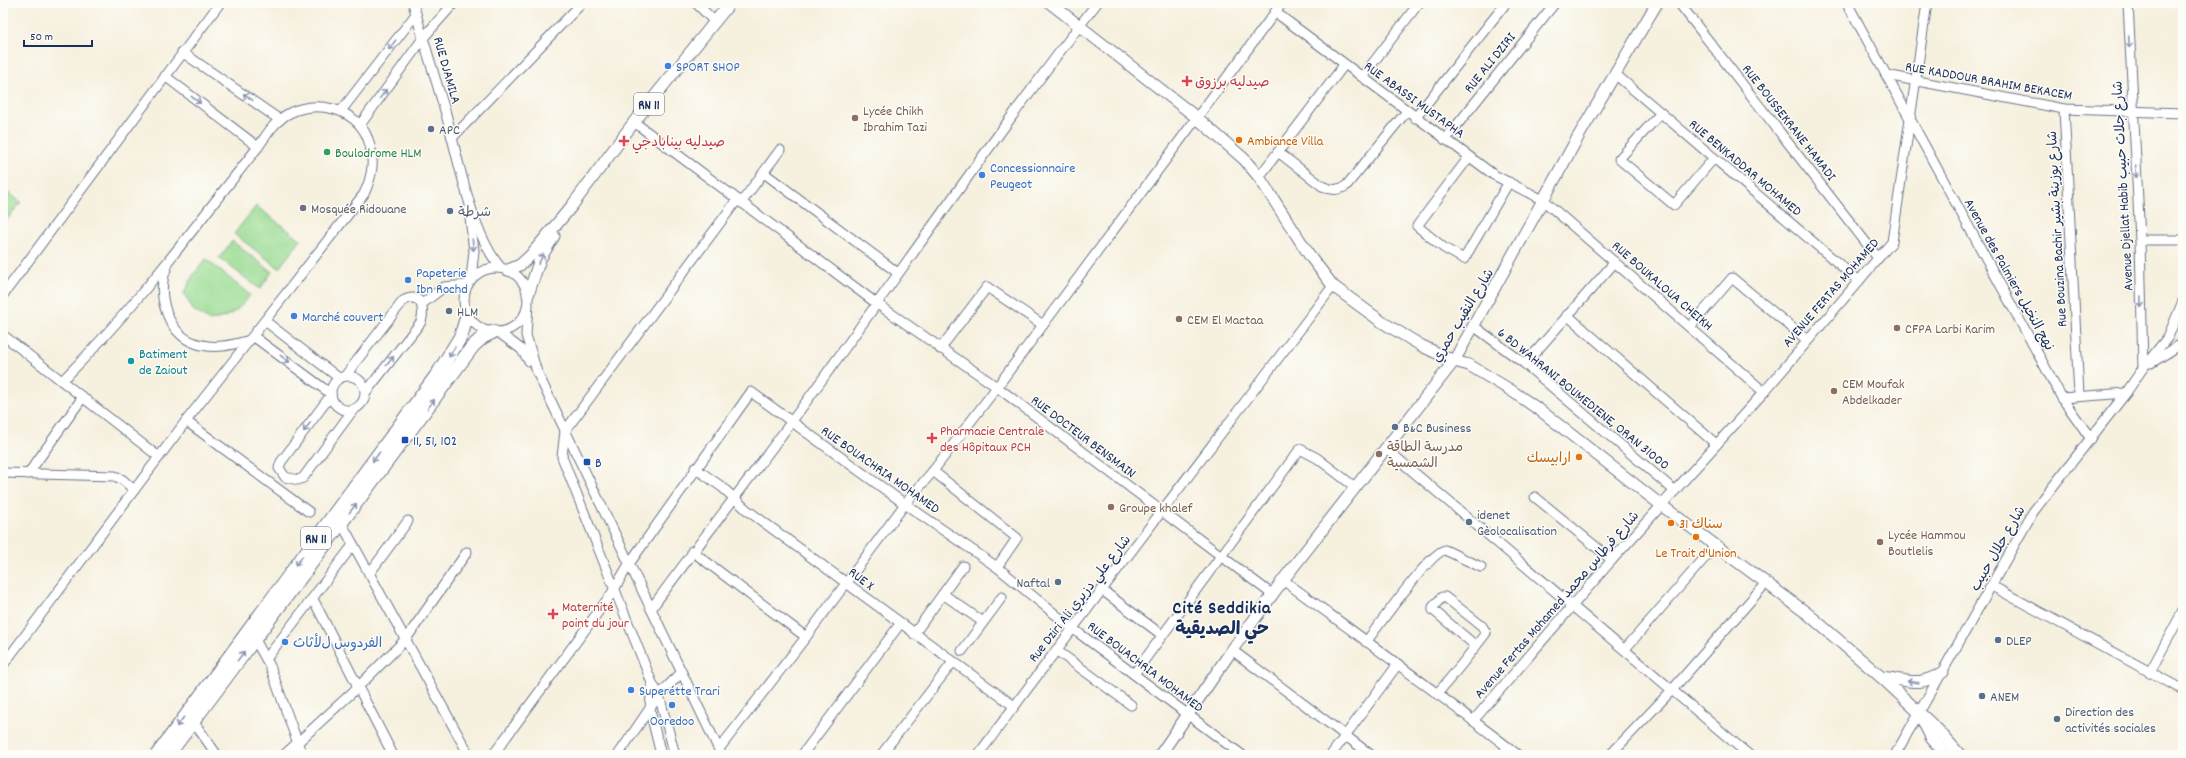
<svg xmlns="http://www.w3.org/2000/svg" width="2186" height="758" viewBox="0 0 2186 758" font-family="Dekko,'Playpen Sans Arabic',sans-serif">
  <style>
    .green { fill: #9adc93; stroke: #5a8678 }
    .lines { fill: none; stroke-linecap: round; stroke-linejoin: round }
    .minor-casing { stroke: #68738b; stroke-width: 11 }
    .major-casing { stroke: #68738b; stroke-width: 13 }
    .highway-casing { stroke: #68738b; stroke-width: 15 }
    .minor { stroke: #fff; stroke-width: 9 }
    .major { stroke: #fff; stroke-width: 11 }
    .highway { stroke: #fff; stroke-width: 13 }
    .oneway { stroke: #8d97ae }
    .shop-dot { fill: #3f7fe0; stroke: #fdfcf7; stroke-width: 1.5 }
    .health-dot { fill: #e0444e; stroke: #fdfcf7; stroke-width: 1.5 }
    .education-dot { fill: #8d6e63; stroke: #fdfcf7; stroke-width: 1.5 }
    .service-dot { fill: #5c6f8a; stroke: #fdfcf7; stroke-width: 1.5 }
    .food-dot { fill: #e8710a; stroke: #fdfcf7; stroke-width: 1.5 }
    .leisure-dot { fill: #2e9e5b; stroke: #fdfcf7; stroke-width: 1.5 }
    .worship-dot { fill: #6b7280; stroke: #fdfcf7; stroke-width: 1.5 }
    .culture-dot { fill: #0f9aa8; stroke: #fdfcf7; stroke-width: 1.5 }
    .transit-dot { fill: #1a4fb4; stroke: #fdfcf7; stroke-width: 1.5 }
    .labels { text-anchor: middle; stroke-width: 3; stroke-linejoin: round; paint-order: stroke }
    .shield { fill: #fdfcf7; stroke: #5f6c8c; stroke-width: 1 }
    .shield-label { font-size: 13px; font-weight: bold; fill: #1b2f5e }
    .street-label { font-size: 14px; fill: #1b2f5e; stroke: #fdfcf7 }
    .shop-label { font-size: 14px; fill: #366cbe; stroke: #fdfcf7; text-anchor: start }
    .health-label { font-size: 14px; fill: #be3a42; stroke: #fdfcf7; text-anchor: start }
    .education-label { font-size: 14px; fill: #785e54; stroke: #fdfcf7; text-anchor: start }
    .service-label { font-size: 14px; fill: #4e5e75; stroke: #fdfcf7; text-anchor: start }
    .food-label { font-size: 14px; fill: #c56008; stroke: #fdfcf7; text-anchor: start }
    .leisure-label { font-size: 14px; fill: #27864d; stroke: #fdfcf7; text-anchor: start }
    .worship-label { font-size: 14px; fill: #5b616d; stroke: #fdfcf7; text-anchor: start }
    .culture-label { font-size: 14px; fill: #0d838f; stroke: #fdfcf7; text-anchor: start }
    .transit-label { font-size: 14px; fill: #164399; stroke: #fdfcf7; text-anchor: start }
    .district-label { font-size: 18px; font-weight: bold; letter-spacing: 1px; fill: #1b2f5e; stroke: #fdfcf7 }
  </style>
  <rect width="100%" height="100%" fill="#fdfcf7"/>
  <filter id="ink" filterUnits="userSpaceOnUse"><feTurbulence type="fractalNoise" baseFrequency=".025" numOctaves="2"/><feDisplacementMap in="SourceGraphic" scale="8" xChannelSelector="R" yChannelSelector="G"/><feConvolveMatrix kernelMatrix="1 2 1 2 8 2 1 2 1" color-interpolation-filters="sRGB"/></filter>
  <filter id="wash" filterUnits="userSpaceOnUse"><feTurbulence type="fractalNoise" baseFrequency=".012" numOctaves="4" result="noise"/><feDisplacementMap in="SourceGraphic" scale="16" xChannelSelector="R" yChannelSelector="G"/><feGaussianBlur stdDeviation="0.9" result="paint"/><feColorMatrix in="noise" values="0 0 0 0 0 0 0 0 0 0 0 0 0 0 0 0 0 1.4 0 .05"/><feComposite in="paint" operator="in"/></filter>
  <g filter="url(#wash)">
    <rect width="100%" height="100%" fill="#f6f0de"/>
    <!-- green -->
    <g class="green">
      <path d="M 3,189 L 21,202 L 3,225 Z"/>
      <path d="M 256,206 L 301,240 L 279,268 L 234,234 Z"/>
      <path d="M 232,241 L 272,272 L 260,289 L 219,258 Z"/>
      <path d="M 206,259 L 250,295 C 238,312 230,316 210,321 L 193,310 L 184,293 L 193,275 Z"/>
    </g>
  </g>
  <g filter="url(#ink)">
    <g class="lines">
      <defs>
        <g id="minor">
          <path d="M 413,3 C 423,40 435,77 446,114 C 458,158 472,235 501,268"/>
          <path d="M 696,3 L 715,22"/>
          <path d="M 1679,3 L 1878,258"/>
          <path d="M 1847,3 L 2062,398 L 2091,439"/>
          <path d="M 2128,3 L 2140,240 L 2143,368"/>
          <path d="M 1275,12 L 1494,175 L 1543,200 L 1764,392"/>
          <path d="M 182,52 L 280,120"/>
          <path d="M 1615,74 L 1859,281"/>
          <path d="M 1886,75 L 2064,109 L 2183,113"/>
          <path d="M 165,76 L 258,147"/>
          <path d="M 1362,77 L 1419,3"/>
          <path d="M 2064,109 L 2079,395"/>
          <path d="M 341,111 L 416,14"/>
          <path d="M 1661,113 L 1619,159 L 1674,205 L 1714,158"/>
          <path d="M 1415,118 L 1506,3"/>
          <path d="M 634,122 L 876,303 L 997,387 L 1273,595"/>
          <path d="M 360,125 L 424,37 L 454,3"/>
          <path d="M 452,138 L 582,3"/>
          <path d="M 1445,140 L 1555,3"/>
          <path d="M 1278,152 L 1322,186 C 1331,190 1337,191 1346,186 L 1407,111"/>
          <path d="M 1469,157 L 1417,226 L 1444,248 L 1464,259 L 1509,182"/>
          <path d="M 764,173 L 898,273"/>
          <path d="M 1259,177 L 1344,65"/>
          <path d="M 741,203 L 780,150"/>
          <path d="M 469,209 L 474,251 L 471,278"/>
          <path d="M 2140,240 L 2183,240"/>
          <path d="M 167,267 C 155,292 167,334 195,343 C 214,350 232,345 250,340"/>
          <circle cx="496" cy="300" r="32"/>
          <path d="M 3,295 L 220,3"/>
          <path d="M 422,304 L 444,287 L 467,285"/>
          <path d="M 528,305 L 526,335 L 537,372 L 721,754"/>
          <path d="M 1567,315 L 1716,444"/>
          <path d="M 265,321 L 339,378"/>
          <path d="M 1475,327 L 1525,364 L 1675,491"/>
          <path d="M 1690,327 L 1732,278 L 1807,340"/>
          <path d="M 498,332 L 521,349 L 529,361"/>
          <path d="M 3,335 L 159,457"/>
          <path d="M 253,336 L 331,394"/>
          <path d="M 940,349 L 987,287 L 1043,325"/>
          <path d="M 2151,363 L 2183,343"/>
          <path d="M 1525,364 L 1615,262"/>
          <circle cx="348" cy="393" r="17"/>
          <path d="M 345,376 L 403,301 C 421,291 425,308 421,322 L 366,392"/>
          <path d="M 331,395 L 281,462 L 279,468 L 285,477 L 298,480 L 303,478 L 353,410"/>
          <path d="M 2062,398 L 2126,393"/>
          <path d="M 186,421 L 309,512"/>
          <path d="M 1385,448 L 1749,755"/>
          <path d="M 695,468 L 722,487 L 747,510 L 1014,706"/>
          <path d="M 933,471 L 1017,538 L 997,567"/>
          <path d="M 3,473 L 115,476 L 123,480 L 134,490"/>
          <path d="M 28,474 L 83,397"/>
          <path d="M 1535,497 L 1612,560"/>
          <path d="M 342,524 L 469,755"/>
          <path d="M 692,551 L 806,637"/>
          <path d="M 369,574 L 408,521"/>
          <path d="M 1283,580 C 1362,638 1441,695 1518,755"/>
          <path d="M 1992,586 L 2183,690"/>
          <path d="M 1102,590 L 1162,635"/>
          <path d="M 943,594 L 983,622"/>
          <path d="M 313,599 L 393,755"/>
          <path d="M 651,609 C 697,546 745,485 792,421 C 894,282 991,140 1097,3"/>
          <path d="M 914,634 L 963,566"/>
          <path d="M 254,638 L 270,666 L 302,755"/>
          <path d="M 1366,642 C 1377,628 1431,551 1445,550 L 1481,567"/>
          <path d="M 1625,649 L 1716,545"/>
          <path d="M 1056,650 L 1131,705"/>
          <path d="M 1232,650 L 1371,755"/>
          <path d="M 962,651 L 1002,597"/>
          <path d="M 266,659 L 353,545"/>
          <path d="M 3,665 L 186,421 L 364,194 C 373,175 375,159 368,139 C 356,108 314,98 286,115 C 274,122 266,136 258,147 C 243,166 228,185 213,204 C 166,265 117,326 62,381"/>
          <path d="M 2150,672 L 2183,611"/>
          <path d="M 1134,674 L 1300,449 L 1317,458 L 1355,487"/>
          <path d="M 652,683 L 650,710 L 661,755"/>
          <path d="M 1437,694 C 1454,674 1470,654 1486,633 L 1482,626 L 1445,597 L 1442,597 L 1433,607 L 1433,610 L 1476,646"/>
          <path d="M 193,721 L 217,755"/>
          <path d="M 1473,721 L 1612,560 L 1764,392 L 1892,242 L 1927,3"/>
          <path d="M 719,749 L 806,637 L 905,504 L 933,471 L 997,387 L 1282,3"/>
          <path d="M 284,755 L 356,689 L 406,639 L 467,552"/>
          <path d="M 493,755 L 612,593 L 629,564 L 751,392 L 905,504 L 997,567 L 1072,628 L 1242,755"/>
          <path d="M 618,755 L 659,695 L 681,673"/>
          <path d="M 675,755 L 659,695 L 652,683 L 562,457 L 565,431 L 737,200"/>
          <path d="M 802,755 L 900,624"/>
          <path d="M 881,755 L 953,662"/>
          <path d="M 978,755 C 1095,597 1215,442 1333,286"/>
          <path d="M 1331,755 L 1398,664"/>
          <path d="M 1502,755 L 1508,747"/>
          <path d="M 1610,755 L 1672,690 L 1766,583"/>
          <path d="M 1895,755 L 2033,512 L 2126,393 L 2143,368 L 2168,337 L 2183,301"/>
        </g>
        <g id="major">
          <path d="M 1050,3 L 1196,117 L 1244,159 L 1259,177 L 1310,256 L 1333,286 L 1382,322 L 1422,346 L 1454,361 L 1469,365 L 1512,391 L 1541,411 L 1661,505 L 1808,614 L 1881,677 L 1939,731 L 1960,755"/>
          <path d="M 508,270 L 520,265 L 530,256 L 571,207 L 634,122 L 730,3"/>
          <path d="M 528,295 L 540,259 L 554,236"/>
          <path d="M 1881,677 C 1909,680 1918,688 1943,672"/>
          <path d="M 1922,719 L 1932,739 L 1946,755"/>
          <path d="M 1160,755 L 1232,650 L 1283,580 L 1454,361 L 1578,137 L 1657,3"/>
        </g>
        <g id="highway">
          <path d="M 157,755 L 439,372 L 461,336 L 467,316"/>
          <path d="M 168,755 L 473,346 L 483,337 L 493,332"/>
        </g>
      </defs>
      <!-- minor casing -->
      <use href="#minor" class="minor-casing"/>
      <!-- major casing -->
      <use href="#major" class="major-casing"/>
      <!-- highway casing -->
      <use href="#highway" class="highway-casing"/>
      <!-- minor -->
      <use href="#minor" class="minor"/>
      <!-- major -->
      <use href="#major" class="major"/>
      <!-- highway -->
      <use href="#highway" class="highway"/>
    </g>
    <!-- one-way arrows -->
    <defs><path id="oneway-shaft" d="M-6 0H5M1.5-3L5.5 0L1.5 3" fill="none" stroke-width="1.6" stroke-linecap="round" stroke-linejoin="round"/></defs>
    <g class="oneway">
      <use href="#oneway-shaft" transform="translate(2129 42) rotate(87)"/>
      <use href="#oneway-shaft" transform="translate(392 45) rotate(127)"/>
      <use href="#oneway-shaft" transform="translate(383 94) rotate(-54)"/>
      <use href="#oneway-shaft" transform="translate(248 97) rotate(-145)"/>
      <use href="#oneway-shaft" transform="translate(196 100) rotate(37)"/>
      <use href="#oneway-shaft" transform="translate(2136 172) rotate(87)"/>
      <use href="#oneway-shaft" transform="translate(473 245) rotate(83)"/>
      <use href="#oneway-shaft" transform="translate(541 259) rotate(-62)"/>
      <use href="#oneway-shaft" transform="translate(2141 302) rotate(89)"/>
      <use href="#oneway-shaft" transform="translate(452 352) rotate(121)"/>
      <use href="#oneway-shaft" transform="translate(285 359) rotate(37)"/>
      <use href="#oneway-shaft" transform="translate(390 361) rotate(-52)"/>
      <use href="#oneway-shaft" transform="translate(431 404) rotate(-54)"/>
      <use href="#oneway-shaft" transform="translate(307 427) rotate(127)"/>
      <use href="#oneway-shaft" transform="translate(376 457) rotate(127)"/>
      <use href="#oneway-shaft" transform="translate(353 508) rotate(-53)"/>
      <use href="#oneway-shaft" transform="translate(299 561) rotate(127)"/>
      <use href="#oneway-shaft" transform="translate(241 656) rotate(-53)"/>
      <use href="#oneway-shaft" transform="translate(1913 682) rotate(-172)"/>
      <use href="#oneway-shaft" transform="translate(180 722) rotate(127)"/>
    </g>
  </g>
  <!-- markers -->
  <g class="shop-dot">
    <circle cx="668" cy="66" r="4"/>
    <circle cx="982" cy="175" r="4"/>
    <circle cx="408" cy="280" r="4"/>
    <circle cx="294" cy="316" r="4"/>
    <circle cx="285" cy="642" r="4"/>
    <circle cx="631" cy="690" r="4"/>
    <circle cx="672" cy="705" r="4"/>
  </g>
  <g class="health-dot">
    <path d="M1185 75h4v4h4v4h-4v4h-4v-4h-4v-4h4z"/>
    <path d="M622 135h4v4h4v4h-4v4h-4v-4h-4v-4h4z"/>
    <path d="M930 432h4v4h4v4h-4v4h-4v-4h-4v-4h4z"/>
    <path d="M551 608h4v4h4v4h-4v4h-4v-4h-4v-4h4z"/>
  </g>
  <g class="education-dot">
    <circle cx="855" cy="118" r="4"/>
    <circle cx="1179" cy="319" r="4"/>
    <circle cx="1897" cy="328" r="4"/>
    <circle cx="1834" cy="391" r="4"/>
    <circle cx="1379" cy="454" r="4"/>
    <circle cx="1111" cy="507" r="4"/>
    <circle cx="1880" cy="542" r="4"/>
  </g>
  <g class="service-dot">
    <circle cx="431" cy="129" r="4"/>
    <circle cx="450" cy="211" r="4"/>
    <circle cx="449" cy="311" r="4"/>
    <circle cx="1395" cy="427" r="4"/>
    <circle cx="1469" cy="522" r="4"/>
    <circle cx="1058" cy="582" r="4"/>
    <circle cx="1998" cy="640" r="4"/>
    <circle cx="1982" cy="696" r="4"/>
    <circle cx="2057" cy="719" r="4"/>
  </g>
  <g class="food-dot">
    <circle cx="1239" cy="140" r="4"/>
    <circle cx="1579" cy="457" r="4"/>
    <circle cx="1671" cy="523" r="4"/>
    <circle cx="1696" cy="537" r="4"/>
  </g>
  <circle class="leisure-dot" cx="327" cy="152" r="4"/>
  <circle class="worship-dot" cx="303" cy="208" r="4"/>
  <circle class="culture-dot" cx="131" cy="361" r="4"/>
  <g class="transit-dot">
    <rect x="401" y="436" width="8" height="8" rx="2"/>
    <rect x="583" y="458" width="8" height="8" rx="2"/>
  </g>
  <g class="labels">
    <!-- shield labels -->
    <g class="shield">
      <rect x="634" y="93" width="30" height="22" rx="3"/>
      <rect x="301" y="527" width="30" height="22" rx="3"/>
    </g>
    <g class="shield-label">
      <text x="649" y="109">RN 11</text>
      <text x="316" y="543">RN 11</text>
    </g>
    <!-- street labels -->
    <g class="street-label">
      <text transform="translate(1489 62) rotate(-51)" y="5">RUE ALI DZIRI</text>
      <text transform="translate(448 70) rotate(74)" y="5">RUE DJAMILA</text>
      <text transform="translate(1989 80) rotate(10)" y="5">RUE KADDOUR BRAHIM BEKACEM</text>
      <text transform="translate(1415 99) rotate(36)" y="5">RUE ABASSI MUSTAPHA</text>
      <text transform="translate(1790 122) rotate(52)" y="5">RUE BOUSSEKRANE HAMADI</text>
      <text transform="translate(1746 167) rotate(40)" y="5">RUE BENKADDAR MOHAMED</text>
      <text transform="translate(2122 186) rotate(-93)" y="5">Avenue Djellat Habib شارع جلات حبيب</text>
      <text transform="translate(2056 229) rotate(-93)" y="5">Rue Bouzina Bachir شارع بوزينة بشير</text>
      <text transform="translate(2010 274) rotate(61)" y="5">Avenue des Palmiers نهج النخيل</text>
      <text transform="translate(1663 285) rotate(41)" y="5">RUE BOUKALOUA CHEIKH</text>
      <text transform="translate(1830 292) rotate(-49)" y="5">AVENUE FERTAS MOHAMED</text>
      <text transform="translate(1462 315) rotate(-59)" y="5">شارع النقيب حمري</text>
      <text transform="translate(1584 398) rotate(39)" y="5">6 BD WAHRANI BOUMEDIENE, ORAN 31000</text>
      <text transform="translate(1084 436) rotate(37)" y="5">RUE DOCTEUR BENSMAIN</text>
      <text transform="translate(881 469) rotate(35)" y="5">RUE BOUACHRIA MOHAMED</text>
      <text transform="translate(1997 548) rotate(-60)" y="5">شارع جلال حبيب</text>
      <text transform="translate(862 578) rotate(37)" y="5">RUE X</text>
      <text transform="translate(1079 598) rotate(-52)" y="5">Rue Dziri Ali شارع علي دزيري</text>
      <text transform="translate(1556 604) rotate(-49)" y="5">Avenue Fertas Mohamed شارع فرطاس محمد</text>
      <text transform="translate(1146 666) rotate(37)" y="5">RUE BOUACHRIA MOHAMED</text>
    </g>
    <!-- shop labels -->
    <g class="shop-label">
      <text x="676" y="71">SPORT SHOP</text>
      <text x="990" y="172">Concessionnaire<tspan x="990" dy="16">Peugeot</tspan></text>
      <text x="416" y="277">Papeterie<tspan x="416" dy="16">Ibn Rochd</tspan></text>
      <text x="302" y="321">Marché couvert</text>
      <text x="293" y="647">الفردوس لﻷثاث</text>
      <text x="639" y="695">Superétte Trari</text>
      <text x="672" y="725" text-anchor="middle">Ooredoo</text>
    </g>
    <!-- health labels -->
    <g class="health-label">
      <text x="1195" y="86">صيدليه برزوق</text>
      <text x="632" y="146">صيدليه بينابادجي</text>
      <text x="940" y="435">Pharmacie Centrale<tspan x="940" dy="16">des Hôpitaux PCH</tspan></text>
      <text x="562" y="611">Maternité<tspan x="562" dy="16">point du jour</tspan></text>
    </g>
    <!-- education labels -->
    <g class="education-label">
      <text x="863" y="115">Lycée Chikh<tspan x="863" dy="16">Ibrahim Tazi</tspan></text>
      <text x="1187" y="324">CEM El Mactaa</text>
      <text x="1905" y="333">CFPA Larbi Karim</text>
      <text x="1842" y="388">CEM Moufak<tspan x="1842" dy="16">Abdelkader</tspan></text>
      <text x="1387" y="451">مدرسة الطاقة<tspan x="1387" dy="16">الشمسية</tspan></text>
      <text x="1119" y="512">Groupe khalef</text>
      <text x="1888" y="539">Lycée Hammou<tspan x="1888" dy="16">Boutlelis</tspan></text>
    </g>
    <!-- service labels -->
    <g class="service-label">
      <text x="439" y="134">APC</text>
      <text x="458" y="216">شرطة</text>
      <text x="457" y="316">HLM</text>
      <text x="1403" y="432">B&amp;C Business</text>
      <text x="1477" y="519">idenet<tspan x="1477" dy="16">Gèolocalisation</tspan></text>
      <text x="1050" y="587" text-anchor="end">Naftal</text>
      <text x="2006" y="645">DLEP</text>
      <text x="1990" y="701">ANEM</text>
      <text x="2065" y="716">Direction des<tspan x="2065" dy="16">activités sociales</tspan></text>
    </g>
    <!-- food labels -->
    <g class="food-label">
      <text x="1247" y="145">Ambiance Villa</text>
      <text x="1571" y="462" text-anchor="end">ارابيسك</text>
      <text x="1679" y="528">سناك 31</text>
      <text x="1696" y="557" text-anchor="middle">Le Trait d'Union</text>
    </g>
    <!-- leisure labels -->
    <g class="leisure-label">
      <text x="335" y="157">Boulodrome HLM</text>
    </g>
    <!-- worship labels -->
    <g class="worship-label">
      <text x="311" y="213">Mosquée Ridouane</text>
    </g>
    <!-- culture labels -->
    <g class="culture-label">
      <text x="139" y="358">Batiment<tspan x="139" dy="16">de Zaiout</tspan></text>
    </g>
    <!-- transit labels -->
    <g class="transit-label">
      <text x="413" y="445">11, 51, 102</text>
      <text x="595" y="467">B</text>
    </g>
    <!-- district labels -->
    <g class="district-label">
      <text x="1222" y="613">Cité Seddikia<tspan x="1222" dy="21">حي الصديقية</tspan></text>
    </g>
  </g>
  <!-- margin -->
  <rect width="2186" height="758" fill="none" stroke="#fdfcf7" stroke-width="16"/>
  <!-- scale -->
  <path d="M24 40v6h68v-6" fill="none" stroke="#1b2f5e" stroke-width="2"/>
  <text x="30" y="40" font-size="12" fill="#1b2f5e" stroke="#fdfcf7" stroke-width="3" paint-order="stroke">50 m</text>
</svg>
